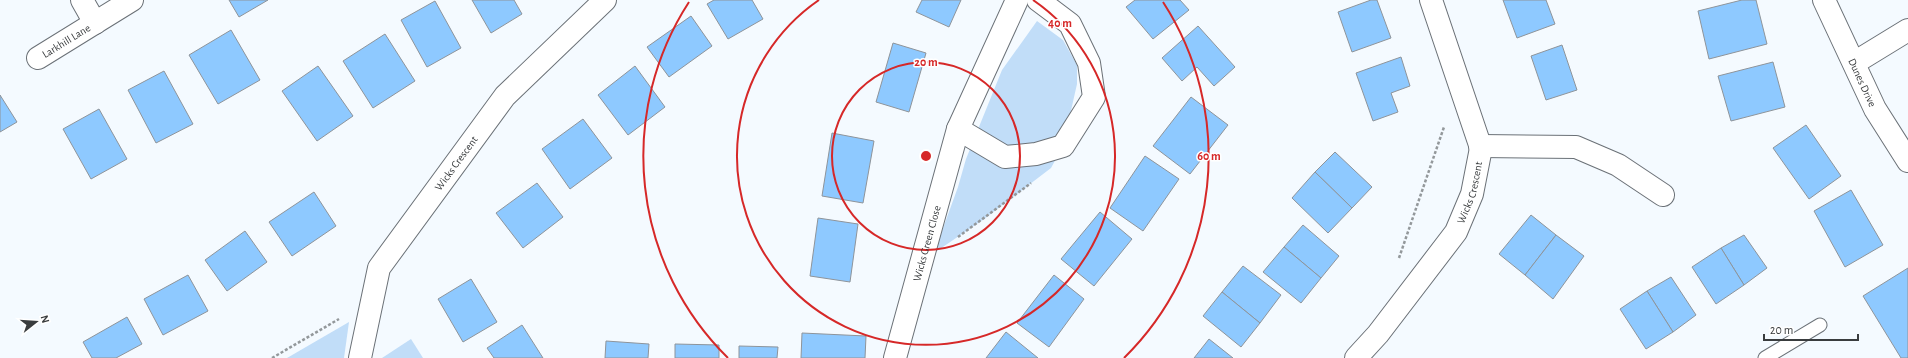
<svg xmlns="http://www.w3.org/2000/svg" width="1908" height="358" viewBox="0 0 1908 358" font-family="'Alegreya Sans',sans-serif">
  <style>
    .green { fill: #c1ddf8 }
    .building { fill: #8ec9ff; stroke: #8e949a }
    .lines { fill: none; stroke-linecap: round; stroke-linejoin: round }
    .lane-casing { stroke: #6b7177; stroke-width: 15 }
    .street-casing { stroke: #6b7177; stroke-width: 24 }
    .path { stroke: #93989b; stroke-width: 2.5; stroke-dasharray: 3 2; stroke-linecap: butt }
    .lane { stroke: #fff; stroke-width: 13 }
    .street { stroke: #fff; stroke-width: 22 }
    .ring { fill: none; stroke: #d62828; stroke-width: 2 }
    .labels { text-anchor: middle; stroke-width: 3; stroke-linejoin: round; paint-order: stroke }
    .street-label { font-size: 11px; fill: #393c3e; stroke: #fff }
    .centre { fill: #d62828; stroke: #fff; stroke-width: 2 }
    .ring-label { font-size: 12px; text-anchor: middle; font-weight: bold; fill: #d62828; stroke: #fff; stroke-width: 3; stroke-linejoin: round; paint-order: stroke }
  </style>
  <rect width="100%" height="100%" fill="#f4faff"/>
  <!-- green -->
  <g class="green">
    <path d="M 1037,21 L 1063,40 L 1077,65 L 1077,84 L 1063,146 L 1051,168 L 984,219 L 934,253 L 958,187 L 966,159 L 1002,70 Z"/>
    <path d="M 349,322 L 344,358 L 287,358 Z"/>
    <path d="M 411,339 L 423,358 L 382,358 Z"/>
  </g>
  <!-- building -->
  <g class="building">
    <path d="M 229,0 L 268,0 L 239,17 Z"/>
    <path d="M 472,0 L 514,0 L 522,14 L 491,33 Z"/>
    <path d="M 714,0 L 752,0 L 763,19 L 728,39 L 707,4 Z"/>
    <path d="M 922,0 L 961,0 L 949,27 L 916,12 Z"/>
    <path d="M 1135,0 L 1180,0 L 1189,10 L 1153,39 L 1126,7 Z"/>
    <path d="M 1371,0 L 1377,0 L 1391,38 L 1352,52 L 1338,12 Z"/>
    <path d="M 1503,0 L 1546,0 L 1555,24 L 1517,38 Z"/>
    <path d="M 1742,0 L 1756,0 L 1767,44 L 1709,59 L 1698,11 Z"/>
    <path d="M 435,1 L 461,48 L 427,67 L 401,20 Z"/>
    <path d="M 691,16 L 712,46 L 669,77 L 647,47 Z"/>
    <path d="M 1198,26 L 1235,67 L 1214,86 L 1197,67 L 1182,81 L 1162,58 Z"/>
    <path d="M 231,30 L 260,80 L 218,104 L 189,55 Z"/>
    <path d="M 385,34 L 415,81 L 373,108 L 343,61 Z"/>
    <path d="M 893,43 L 926,53 L 909,112 L 876,102 Z"/>
    <path d="M 1562,45 L 1577,90 L 1546,100 L 1531,56 Z"/>
    <path d="M 1401,57 L 1410,86 L 1391,93 L 1398,112 L 1373,121 L 1356,73 Z"/>
    <path d="M 1773,62 L 1785,107 L 1731,121 L 1718,76 Z"/>
    <path d="M 318,66 L 353,116 L 317,141 L 282,91 Z"/>
    <path d="M 635,66 L 665,107 L 628,135 L 598,95 Z"/>
    <path d="M 164,71 L 193,124 L 156,143 L 128,90 Z"/>
    <path d="M 0,95 L 17,122 L 0,132 Z"/>
    <path d="M 1191,97 L 1228,125 L 1190,174 L 1153,146 Z"/>
    <path d="M 99,109 L 127,159 L 91,179 L 63,129 Z"/>
    <path d="M 583,119 L 612,158 L 570,189 L 542,149 Z"/>
    <path d="M 1806,125 L 1841,176 L 1809,199 L 1773,148 Z"/>
    <path d="M 832,133 L 874,141 L 863,203 L 822,196 Z"/>
    <path d="M 1335,152 L 1372,187 L 1352,208 L 1315,172 Z"/>
    <path d="M 1145,156 L 1179,179 L 1143,231 L 1110,208 Z"/>
    <path d="M 1315,172 L 1352,208 L 1328,233 L 1292,198 Z"/>
    <path d="M 537,183 L 563,217 L 523,248 L 496,213 Z"/>
    <path d="M 1851,190 L 1883,245 L 1845,267 L 1814,211 Z"/>
    <path d="M 314,192 L 336,226 L 292,256 L 269,222 Z"/>
    <path d="M 1100,212 L 1132,239 L 1094,286 L 1061,259 Z"/>
    <path d="M 1531,215 L 1556,235 L 1525,275 L 1499,254 Z"/>
    <path d="M 818,218 L 858,224 L 850,282 L 810,276 Z"/>
    <path d="M 1303,225 L 1339,256 L 1321,278 L 1284,247 Z"/>
    <path d="M 245,231 L 267,262 L 227,291 L 205,260 Z"/>
    <path d="M 1556,235 L 1584,256 L 1553,299 L 1525,275 Z"/>
    <path d="M 1744,235 L 1767,268 L 1744,285 L 1721,248 Z"/>
    <path d="M 1284,247 L 1321,278 L 1301,303 L 1263,272 Z"/>
    <path d="M 1721,248 L 1744,285 L 1716,304 L 1692,267 Z"/>
    <path d="M 1243,266 L 1281,295 L 1260,323 L 1222,292 Z"/>
    <path d="M 1908,268 L 1908,358 L 1901,358 L 1863,296 Z"/>
    <path d="M 188,275 L 208,311 L 163,335 L 144,299 Z"/>
    <path d="M 1054,275 L 1084,299 L 1049,347 L 1017,323 Z"/>
    <path d="M 1671,277 L 1696,315 L 1673,332 L 1647,291 Z"/>
    <path d="M 471,279 L 497,322 L 463,342 L 438,299 Z"/>
    <path d="M 1647,291 L 1673,332 L 1646,349 L 1620,309 Z"/>
    <path d="M 1222,292 L 1260,323 L 1241,347 L 1203,316 Z"/>
    <path d="M 127,317 L 142,344 L 116,358 L 92,358 L 83,342 Z"/>
    <path d="M 522,325 L 543,358 L 494,358 L 487,348 Z"/>
    <path d="M 1006,332 L 1038,358 L 986,358 Z"/>
    <path d="M 802,333 L 866,336 L 865,358 L 801,358 Z"/>
    <path d="M 1209,339 L 1233,358 L 1194,358 Z"/>
    <path d="M 606,341 L 649,344 L 648,358 L 605,358 Z"/>
    <path d="M 675,344 L 719,345 L 719,358 L 675,358 Z"/>
    <path d="M 739,346 L 778,347 L 777,358 L 739,358 Z"/>
  </g>
  <g class="lines">
    <defs>
      <path id="lane" d="M 1765,358 L 1820,325"/>
      <g id="street">
        <path d="M 82,0 L 95,23"/>
        <path id="s1" d="M 1824,0 L 1875,109 L 1908,161"/>
        <path id="s2" d="M 38,58 L 132,0"/>
        <path d="M 1854,63 L 1908,30"/>
        <path d="M 958,129 L 1005,157 L 1036,154 L 1063,146 L 1094,97 L 1089,63 L 1070,24 L 1038,0"/>
        <path d="M 1480,146 L 1576,147 L 1618,165 L 1663,195"/>
        <path id="s3" d="M 360,358 L 379,268 L 505,96 L 605,0"/>
        <path id="s4" d="M 895,358 L 958,129 L 1017,0"/>
        <path id="s5" d="M 1356,358 L 1378,334 L 1456,232 L 1472,194 L 1481,148 L 1431,0"/>
      </g>
    </defs>
    <!-- lane casing -->
    <use href="#lane" class="lane-casing"/>
    <!-- street casing -->
    <use href="#street" class="street-casing"/>
    <!-- path -->
    <g class="path">
      <path d="M 958,237 L 1031,183"/>
      <path d="M 1399,258 L 1444,127"/>
      <path d="M 272,358 L 339,319"/>
    </g>
    <!-- lane -->
    <use href="#lane" class="lane"/>
    <!-- street -->
    <use href="#street" class="street"/>
  </g>
  <!-- distance rings -->
  <g class="ring">
    <circle cx="926" cy="156" r="94"/>
    <path d="M1033 0A189 189 0 1 1 819 0"/>
    <path d="M728 358A283 283 0 0 1 689 2M1163 2A283 283 0 0 1 1124 358"/>
  </g>
  <g class="labels">
    <!-- street labels -->
    <g class="street-label">
      <text dy="4" stroke="none"><textPath href="#s2" startOffset="33">Larkhill Lane</textPath></text>
      <text dy="4" stroke="none"><textPath href="#s1" startOffset="91">Dunes Drive</textPath></text>
      <text dy="4" stroke="none"><textPath href="#s3" startOffset="222">Wicks Crescent</textPath></text>
      <text dy="4" stroke="none"><textPath href="#s5" startOffset="203">Wicks Crescent</textPath></text>
      <text dy="4" stroke="none"><textPath href="#s4" startOffset="119">Wicks Green Close</textPath></text>
    </g>
  </g>
  <circle cx="926" cy="156" r="6" class="centre"/>
  <g class="ring-label">
    <text x="1060" y="27">40 m</text>
    <text x="926" y="66">20 m</text>
    <text x="1209" y="160">60 m</text>
  </g>
  <!-- north arrow -->
  <g transform="translate(36 322) rotate(73)" stroke="#ffffff" stroke-width="3" paint-order="stroke">
  <path d="M0-3L7 15L0 10L-7 15Z" fill="#393c3e"/>
  <text y="-6" font-size="11" font-weight="bold" text-anchor="middle" fill="#393c3e">N</text>
  </g>
  <!-- scale -->
  <path d="M1764 334v6h94v-6" fill="none" stroke="#393c3e" stroke-width="2"/>
  <text x="1770" y="334" font-size="12" fill="#393c3e" stroke="#ffffff" stroke-width="3" paint-order="stroke">20 m</text>
</svg>
